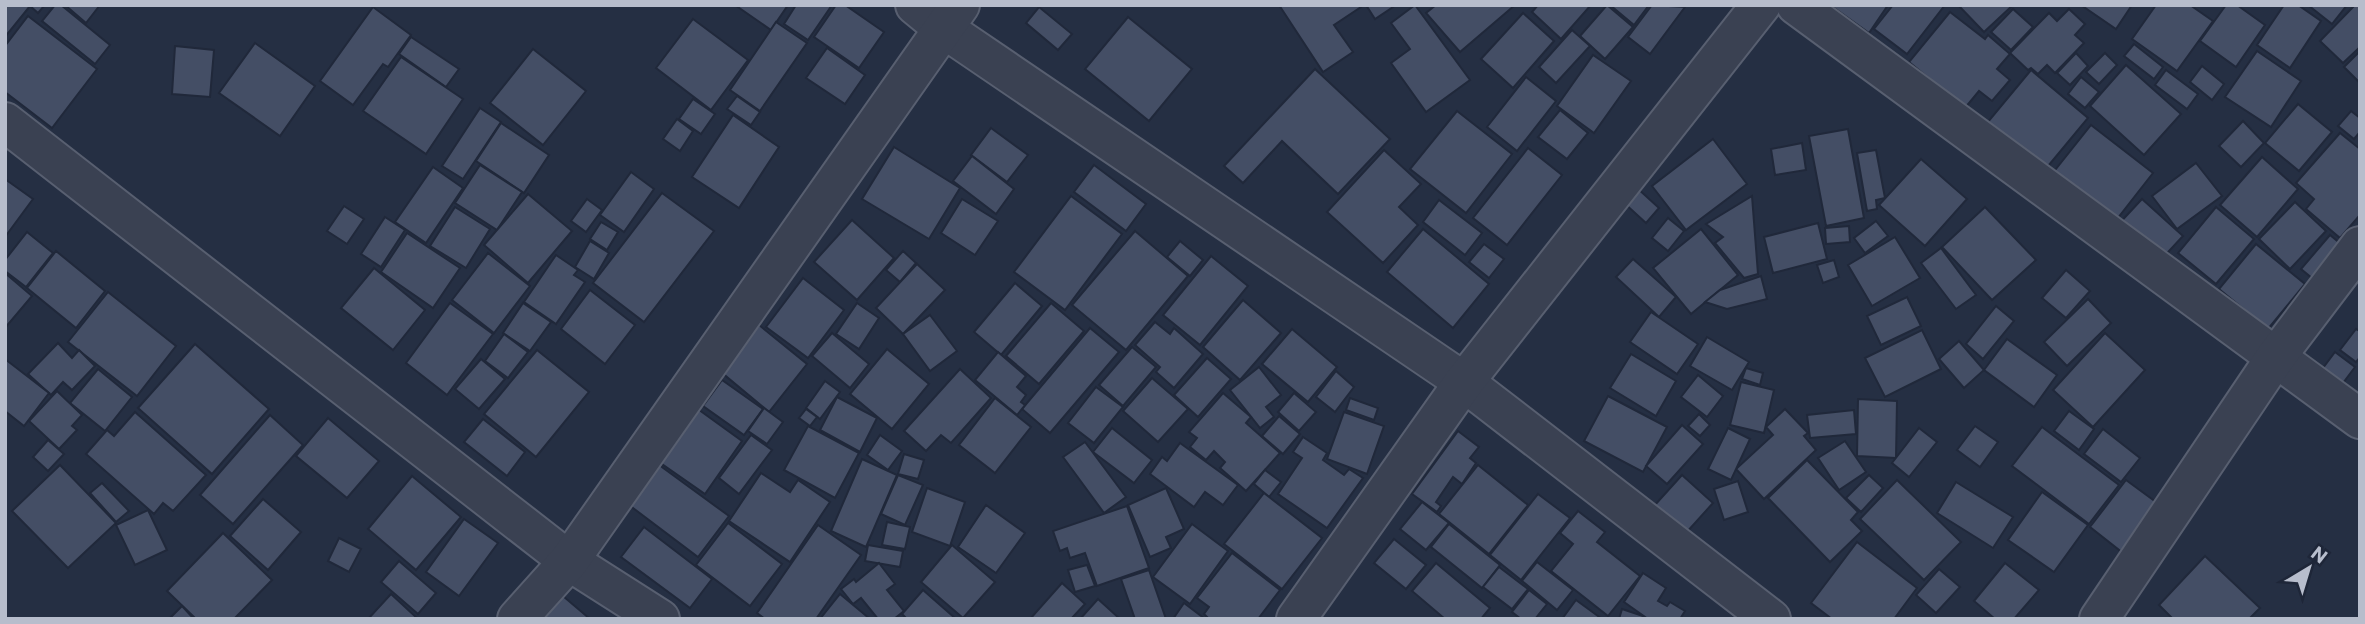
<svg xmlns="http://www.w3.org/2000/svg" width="2365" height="624" viewBox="0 0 2365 624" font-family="Commissioner,sans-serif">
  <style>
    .building { fill: #444e65; stroke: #20283a; stroke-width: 2 }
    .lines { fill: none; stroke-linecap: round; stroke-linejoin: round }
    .minor-casing { stroke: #585f70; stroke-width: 42 }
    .minor { stroke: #3a4152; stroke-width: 38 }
  </style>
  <rect width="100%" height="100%" fill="#252f43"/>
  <!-- building -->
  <g class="building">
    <path d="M 5,5 L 45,5 L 38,13 L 30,6 L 5,37 Z"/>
    <path d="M 55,5 L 61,5 L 110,45 L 95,64 L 42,21 Z"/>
    <path d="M 65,5 L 100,5 L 86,23 Z"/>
    <path d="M 735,5 L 788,5 L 771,30 Z"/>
    <path d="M 796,5 L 832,5 L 808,40 L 784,24 Z"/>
    <path d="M 836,5 L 845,5 L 884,32 L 859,68 L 814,37 Z"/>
    <path d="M 1279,5 L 1364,5 L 1334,25 L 1353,52 L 1323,72 Z"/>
    <path d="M 1366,5 L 1396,5 L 1375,19 Z"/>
    <path d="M 1415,5 L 1470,80 L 1426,112 L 1391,63 L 1410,49 L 1391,23 Z"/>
    <path d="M 1436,5 L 1515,5 L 1460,52 L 1426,13 Z"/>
    <path d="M 1538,5 L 1591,5 L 1561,39 L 1532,12 Z"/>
    <path d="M 1607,5 L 1633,27 L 1605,59 L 1580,36 Z"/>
    <path d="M 1610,5 L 1649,5 L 1634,25 Z"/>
    <path d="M 1652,5 L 1685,7 L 1650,54 L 1628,37 Z"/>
    <path d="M 1830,5 L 1888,5 L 1869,33 Z"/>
    <path d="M 1893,5 L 1945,5 L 1907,54 L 1874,29 Z"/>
    <path d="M 1958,5 L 2013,5 L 1984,32 Z"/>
    <path d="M 2081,5 L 2132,5 L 2116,29 Z"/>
    <path d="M 2156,5 L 2190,5 L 2213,21 L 2177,71 L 2132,39 Z"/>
    <path d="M 2226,5 L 2237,5 L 2265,25 L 2236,67 L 2200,41 Z"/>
    <path d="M 2284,5 L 2298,5 L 2321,21 L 2290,68 L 2257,45 Z"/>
    <path d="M 2308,5 L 2347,5 L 2332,24 Z"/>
    <path d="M 2355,5 L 2360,5 L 2360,47 L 2343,63 L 2320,41 Z"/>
    <path d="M 373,7 L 411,35 L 388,67 L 383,64 L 353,105 L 320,81 Z"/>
    <path d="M 1039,7 L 1072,34 L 1058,50 L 1026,23 Z"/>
    <path d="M 2013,9 L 2033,27 L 2011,50 L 1991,32 Z"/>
    <path d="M 2069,9 L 2085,24 L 2075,35 L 2084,43 L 2055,73 L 2047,65 L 2038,74 L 2031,68 L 2028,70 L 2010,53 L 2049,13 L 2057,21 Z"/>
    <path d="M 1950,12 L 1985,39 L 1988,35 L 2010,54 L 1997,69 L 2010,80 L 1992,101 L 1979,91 L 1965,108 L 1909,62 Z"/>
    <path d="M 1523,13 L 1554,41 L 1513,88 L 1481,59 Z"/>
    <path d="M 28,16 L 97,69 L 52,128 L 5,92 L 5,46 Z"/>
    <path d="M 1128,17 L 1192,69 L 1149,121 L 1085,69 Z"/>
    <path d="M 693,19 L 748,60 L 711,110 L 656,68 Z"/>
    <path d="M 776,22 L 807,43 L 760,111 L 730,90 Z"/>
    <path d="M 1572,30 L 1590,46 L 1556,83 L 1539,67 Z"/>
    <path d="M 411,37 L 459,69 L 446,87 L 399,54 Z"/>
    <path d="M 255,43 L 315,86 L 280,136 L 219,93 Z"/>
    <path d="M 2134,44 L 2163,67 L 2154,79 L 2124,56 Z"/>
    <path d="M 175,46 L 214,50 L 210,97 L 172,94 Z"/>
    <path d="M 827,48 L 865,75 L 845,104 L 806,78 Z"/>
    <path d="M 533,49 L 586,91 L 543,145 L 490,103 Z"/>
    <path d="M 2257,51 L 2301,81 L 2271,127 L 2225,97 Z"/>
    <path d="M 2360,51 L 2360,83 L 2344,67 Z"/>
    <path d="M 2076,53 L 2088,66 L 2070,85 L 2057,73 Z"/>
    <path d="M 2105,53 L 2117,65 L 2099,84 L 2086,72 Z"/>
    <path d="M 1593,55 L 1631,81 L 1594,133 L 1557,106 Z"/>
    <path d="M 401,57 L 463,99 L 426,154 L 363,111 Z"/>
    <path d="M 2126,65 L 2181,114 L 2144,155 L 2090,106 Z"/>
    <path d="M 2202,66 L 2224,84 L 2212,100 L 2190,82 Z"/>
    <path d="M 1315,69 L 1390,139 L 1338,194 L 1282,141 L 1243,183 L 1224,166 Z"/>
    <path d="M 2031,70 L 2088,118 L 2039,177 L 1982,129 Z"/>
    <path d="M 2166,70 L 2198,94 L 2187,109 L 2155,85 Z"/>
    <path d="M 1526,77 L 1556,101 L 1517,151 L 1487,127 Z"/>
    <path d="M 2081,77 L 2099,92 L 2085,108 L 2068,94 Z"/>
    <path d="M 737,96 L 760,112 L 751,125 L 727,109 Z"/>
    <path d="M 693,99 L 715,114 L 701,134 L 679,119 Z"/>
    <path d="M 2298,104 L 2332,132 L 2299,171 L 2265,143 Z"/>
    <path d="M 480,108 L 501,122 L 463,179 L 442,166 Z"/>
    <path d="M 1560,110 L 1588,133 L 1567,159 L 1538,137 Z"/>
    <path d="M 1457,111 L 1512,154 L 1466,213 L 1410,169 Z"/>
    <path d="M 2351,111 L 2360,118 L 2360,132 L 2354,139 L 2338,126 Z"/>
    <path d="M 733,115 L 779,147 L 739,208 L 692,177 Z"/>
    <path d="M 677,119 L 693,131 L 680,151 L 663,139 Z"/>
    <path d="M 2243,121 L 2264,143 L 2241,167 L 2219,146 Z"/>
    <path d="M 501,123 L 549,155 L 524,193 L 476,161 Z"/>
    <path d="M 2091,125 L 2153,173 L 2110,228 L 2048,179 Z"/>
    <path d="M 991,128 L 1028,155 L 1007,182 L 971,155 Z"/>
    <path d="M 1848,129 L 1864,218 L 1826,226 L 1809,136 Z"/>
    <path d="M 2340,133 L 2360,149 L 2360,215 L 2340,238 L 2306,209 L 2314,199 L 2296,183 Z"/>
    <path d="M 1713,139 L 1747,184 L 1686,230 L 1652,186 Z"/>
    <path d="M 1802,143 L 1806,170 L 1775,175 L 1771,149 Z"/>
    <path d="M 894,147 L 960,188 L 929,239 L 862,199 Z"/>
    <path d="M 1528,148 L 1562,175 L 1507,245 L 1473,218 Z"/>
    <path d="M 1384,150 L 1421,184 L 1399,207 L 1418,225 L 1383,263 L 1327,212 Z"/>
    <path d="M 1876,150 L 1885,198 L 1876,200 L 1877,209 L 1867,211 L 1857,153 Z"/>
    <path d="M 972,156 L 1014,189 L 996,214 L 953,181 Z"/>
    <path d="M 2262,157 L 2298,189 L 2257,237 L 2220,205 Z"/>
    <path d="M 1921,159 L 1967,199 L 1925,246 L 1879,205 Z"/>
    <path d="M 2196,163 L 2222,196 L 2177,229 L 2152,196 Z"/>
    <path d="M 480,165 L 522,192 L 497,230 L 455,203 Z"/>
    <path d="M 1094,165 L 1146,204 L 1126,231 L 1074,192 Z"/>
    <path d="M 433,167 L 463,188 L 426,243 L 395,222 Z"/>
    <path d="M 631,172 L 654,189 L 624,232 L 600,215 Z"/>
    <path d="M 5,179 L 33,199 L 5,237 Z"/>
    <path d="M 1636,187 L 1659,208 L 1646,223 L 1623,202 Z"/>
    <path d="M 662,193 L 714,231 L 644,322 L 593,283 Z"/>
    <path d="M 528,194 L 572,231 L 528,283 L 484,245 Z"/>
    <path d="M 1071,196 L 1122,234 L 1065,310 L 1014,272 Z"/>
    <path d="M 1752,196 L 1758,274 L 1744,278 L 1715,243 L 1723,237 L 1706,224 Z"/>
    <path d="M 587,199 L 602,210 L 586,232 L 571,221 Z"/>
    <path d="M 962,199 L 998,221 L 975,255 L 941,233 Z"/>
    <path d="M 2142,199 L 2183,236 L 2156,265 L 2115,228 Z"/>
    <path d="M 1439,200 L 1482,233 L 1465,255 L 1423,222 Z"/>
    <path d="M 2295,202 L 2326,231 L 2290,269 L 2259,239 Z"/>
    <path d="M 344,206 L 364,219 L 347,244 L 327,231 Z"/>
    <path d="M 455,207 L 490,229 L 466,268 L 430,246 Z"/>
    <path d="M 1985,207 L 2036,260 L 1992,300 L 1942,247 Z"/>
    <path d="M 2216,207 L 2254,239 L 2216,284 L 2178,253 Z"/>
    <path d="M 385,217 L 405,230 L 381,267 L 361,254 Z"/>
    <path d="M 1668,218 L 1684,231 L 1668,251 L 1652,238 Z"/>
    <path d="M 852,220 L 894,258 L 857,300 L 814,262 Z"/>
    <path d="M 1876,221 L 1888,236 L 1865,253 L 1854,238 Z"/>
    <path d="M 601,222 L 618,232 L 607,250 L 590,239 Z"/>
    <path d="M 1818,223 L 1827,259 L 1773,273 L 1764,237 Z"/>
    <path d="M 1849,226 L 1850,242 L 1826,244 L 1825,228 Z"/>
    <path d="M 1423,229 L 1489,284 L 1453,328 L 1387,272 Z"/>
    <path d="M 1701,229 L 1738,275 L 1691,314 L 1653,268 Z"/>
    <path d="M 1135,231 L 1188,276 L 1126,350 L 1072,305 Z"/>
    <path d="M 27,232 L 53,253 L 26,287 L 5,271 L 5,260 Z"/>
    <path d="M 407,233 L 460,268 L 433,308 L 381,272 Z"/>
    <path d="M 2330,235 L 2347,249 L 2318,283 L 2301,269 Z"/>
    <path d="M 1895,237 L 1920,278 L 1872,306 L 1848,265 Z"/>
    <path d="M 590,241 L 609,253 L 594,279 L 575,267 Z"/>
    <path d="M 1180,241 L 1203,260 L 1190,276 L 1167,257 Z"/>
    <path d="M 1484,244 L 1504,259 L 1489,278 L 1469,262 Z"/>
    <path d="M 2256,244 L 2305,284 L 2268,329 L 2219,289 Z"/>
    <path d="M 1941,248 L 1976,295 L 1956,309 L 1921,263 Z"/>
    <path d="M 56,251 L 105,291 L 76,328 L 27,288 Z"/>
    <path d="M 903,251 L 916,263 L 900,282 L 886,270 Z"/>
    <path d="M 488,253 L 530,286 L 494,333 L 452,300 Z"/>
    <path d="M 556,255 L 578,270 L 574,275 L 585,282 L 556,324 L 524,302 Z"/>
    <path d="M 1211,256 L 1248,286 L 1200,345 L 1163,315 Z"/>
    <path d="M 1633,259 L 1676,297 L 1659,317 L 1616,277 Z"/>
    <path d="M 1834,260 L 1839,277 L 1823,283 L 1817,265 Z"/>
    <path d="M 917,264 L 945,290 L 903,334 L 876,308 Z"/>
    <path d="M 374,268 L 425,310 L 393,350 L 341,308 Z"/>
    <path d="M 2066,270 L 2090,291 L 2066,318 L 2042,298 Z"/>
    <path d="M 5,273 L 32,296 L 5,328 Z"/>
    <path d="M 1761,276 L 1767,299 L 1727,309 L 1705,302 L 1720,290 Z"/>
    <path d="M 803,278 L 844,310 L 808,358 L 766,327 Z"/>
    <path d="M 1015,283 L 1042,306 L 1001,355 L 974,332 Z"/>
    <path d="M 590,290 L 635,325 L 605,364 L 561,329 Z"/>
    <path d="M 108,292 L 176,346 L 137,396 L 68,342 Z"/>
    <path d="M 1907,297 L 1921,326 L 1881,345 L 1867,316 Z"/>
    <path d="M 2088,299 L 2111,323 L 2067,366 L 2044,342 Z"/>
    <path d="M 1243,300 L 1281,333 L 1240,380 L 1203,347 Z"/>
    <path d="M 450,303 L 493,334 L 447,395 L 406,363 Z"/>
    <path d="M 523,303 L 551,322 L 530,351 L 503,333 Z"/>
    <path d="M 857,303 L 879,318 L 859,349 L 836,334 Z"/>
    <path d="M 1051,303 L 1084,331 L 1039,384 L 1006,356 Z"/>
    <path d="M 1996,306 L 2014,321 L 1983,359 L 1966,344 Z"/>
    <path d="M 1651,312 L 1698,344 L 1677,374 L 1630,342 Z"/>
    <path d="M 930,315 L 957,351 L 930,371 L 903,334 Z"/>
    <path d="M 1155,322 L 1170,334 L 1174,328 L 1203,354 L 1174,388 L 1156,372 L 1160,367 L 1135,345 Z"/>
    <path d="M 759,325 L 807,364 L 769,412 L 721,372 Z"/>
    <path d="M 1090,328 L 1119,352 L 1050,433 L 1022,409 Z"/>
    <path d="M 1292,329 L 1337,367 L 1308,402 L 1262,364 Z"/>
    <path d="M 2356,329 L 2360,331 L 2360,357 L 2356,362 L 2340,350 Z"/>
    <path d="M 1922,330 L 1941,369 L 1885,397 L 1865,358 Z"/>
    <path d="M 832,333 L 869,364 L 850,388 L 812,356 Z"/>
    <path d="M 2105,333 L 2145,370 L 2093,427 L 2053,390 Z"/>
    <path d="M 504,334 L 528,352 L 508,378 L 485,361 Z"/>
    <path d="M 1707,337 L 1749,362 L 1732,390 L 1690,366 Z"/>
    <path d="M 2007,339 L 2057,375 L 2034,407 L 1984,370 Z"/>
    <path d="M 1959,341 L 1984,370 L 1964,388 L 1939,359 Z"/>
    <path d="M 58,343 L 72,358 L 79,350 L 95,366 L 72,390 L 63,382 L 51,395 L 28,374 Z"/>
    <path d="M 195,344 L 269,409 L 212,474 L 138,408 Z"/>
    <path d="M 1132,347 L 1156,367 L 1123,406 L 1099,385 Z"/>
    <path d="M 887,349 L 929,384 L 892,429 L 850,394 Z"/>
    <path d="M 537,350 L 589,392 L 536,457 L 484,414 Z"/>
    <path d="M 998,352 L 1026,376 L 1017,387 L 1026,395 L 1021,402 L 1025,405 L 1017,415 L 975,380 Z"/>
    <path d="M 2335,352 L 2355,367 L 2334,395 L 2314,380 Z"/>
    <path d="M 1631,354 L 1676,381 L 1656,416 L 1610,388 Z"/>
    <path d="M 1207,358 L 1231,379 L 1198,417 L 1174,395 Z"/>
    <path d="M 5,359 L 49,393 L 24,426 L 5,411 Z"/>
    <path d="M 481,359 L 505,379 L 479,409 L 455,389 Z"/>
    <path d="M 1259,367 L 1281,395 L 1266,407 L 1274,417 L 1260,428 L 1230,390 Z"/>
    <path d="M 1746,368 L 1763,373 L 1760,385 L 1742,379 Z"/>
    <path d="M 98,369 L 132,397 L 105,431 L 70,403 Z"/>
    <path d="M 960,369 L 991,398 L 951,443 L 941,435 L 926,451 L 904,431 Z"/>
    <path d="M 1336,371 L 1354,387 L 1335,412 L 1316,397 Z"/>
    <path d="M 1698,375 L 1723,396 L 1707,417 L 1681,397 Z"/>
    <path d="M 1152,378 L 1188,409 L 1158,442 L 1123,411 Z"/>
    <path d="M 722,380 L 763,409 L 744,435 L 703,406 Z"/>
    <path d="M 825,381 L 840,392 L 820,419 L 806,408 Z"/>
    <path d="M 1741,382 L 1774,390 L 1764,433 L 1730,425 Z"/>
    <path d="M 1096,387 L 1123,407 L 1094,443 L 1068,423 Z"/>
    <path d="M 57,391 L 82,415 L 72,426 L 77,430 L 59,449 L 29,421 Z"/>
    <path d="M 1223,393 L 1251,417 L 1246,423 L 1280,453 L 1246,491 L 1220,468 L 1225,462 L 1214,451 L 1206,460 L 1190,447 L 1197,438 L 1189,432 Z"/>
    <path d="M 1294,393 L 1316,412 L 1299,431 L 1278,412 Z"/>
    <path d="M 1608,396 L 1667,427 L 1643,472 L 1584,441 Z"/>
    <path d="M 837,397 L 877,418 L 860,452 L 820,430 Z"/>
    <path d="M 995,398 L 1031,427 L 995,473 L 959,445 Z"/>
    <path d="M 1350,398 L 1378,408 L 1374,420 L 1346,410 Z"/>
    <path d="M 1858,399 L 1897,401 L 1896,458 L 1857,456 Z"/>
    <path d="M 695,407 L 742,441 L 705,494 L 649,455 Z"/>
    <path d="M 764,408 L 783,422 L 767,444 L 748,431 Z"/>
    <path d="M 806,409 L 817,417 L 810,426 L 799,418 Z"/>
    <path d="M 1785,409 L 1808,433 L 1804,436 L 1816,450 L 1764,499 L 1736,469 L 1773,435 L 1766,427 Z"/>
    <path d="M 1854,410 L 1856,434 L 1810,438 L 1807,415 Z"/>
    <path d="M 2069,411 L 2094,429 L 2079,450 L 2054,431 Z"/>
    <path d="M 135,412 L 206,475 L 173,511 L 163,503 L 154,514 L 86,454 L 107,430 L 114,436 Z"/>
    <path d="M 1344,412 L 1384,426 L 1367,474 L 1327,459 Z"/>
    <path d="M 1699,414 L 1710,425 L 1700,436 L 1688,426 Z"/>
    <path d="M 270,415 L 303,445 L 233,524 L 200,495 Z"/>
    <path d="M 1279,416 L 1300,434 L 1283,454 L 1262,436 Z"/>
    <path d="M 328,418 L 379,461 L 347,498 L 296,456 Z"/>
    <path d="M 483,419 L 525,452 L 507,476 L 464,442 Z"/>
    <path d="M 1682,425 L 1703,444 L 1667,484 L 1646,466 Z"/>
    <path d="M 808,426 L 859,453 L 835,498 L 784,470 Z"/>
    <path d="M 1975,426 L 1998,442 L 1980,467 L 1957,450 Z"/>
    <path d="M 2042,427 L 2119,485 L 2089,524 L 2012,466 Z"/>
    <path d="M 1112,428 L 1152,460 L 1134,483 L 1093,452 Z"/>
    <path d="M 1728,428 L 1750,439 L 1731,480 L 1708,469 Z"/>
    <path d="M 1919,428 L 1937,442 L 1909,477 L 1892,463 Z"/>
    <path d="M 2103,429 L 2140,458 L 2121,482 L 2084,454 Z"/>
    <path d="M 1458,431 L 1479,447 L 1470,458 L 1476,463 L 1462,484 L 1453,477 L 1436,502 L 1441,506 L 1437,512 L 1412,494 Z"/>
    <path d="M 751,435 L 772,450 L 739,494 L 719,478 Z"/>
    <path d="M 880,435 L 902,451 L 888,470 L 867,455 Z"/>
    <path d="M 1303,437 L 1327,453 L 1323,460 L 1344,475 L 1349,469 L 1363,478 L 1327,528 L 1278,494 L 1302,458 L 1293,452 Z"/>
    <path d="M 48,440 L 64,454 L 48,471 L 33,457 Z"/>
    <path d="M 1845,441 L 1866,472 L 1839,490 L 1818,458 Z"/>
    <path d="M 1085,442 L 1126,497 L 1104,513 L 1063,457 Z"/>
    <path d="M 1180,443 L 1238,485 L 1223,505 L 1205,492 L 1194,507 L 1150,474 L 1162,457 L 1167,461 Z"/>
    <path d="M 904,454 L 924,460 L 918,479 L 898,474 Z"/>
    <path d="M 862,459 L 897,475 L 866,547 L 831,531 Z"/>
    <path d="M 1807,460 L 1858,512 L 1851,520 L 1862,531 L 1830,562 L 1768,498 Z"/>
    <path d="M 655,462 L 729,516 L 698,557 L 625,502 Z"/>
    <path d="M 60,465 L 116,523 L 68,568 L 12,511 Z"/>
    <path d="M 1478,465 L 1528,505 L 1489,554 L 1439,514 Z"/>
    <path d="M 1265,470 L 1281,482 L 1269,497 L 1254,484 Z"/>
    <path d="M 761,473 L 790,492 L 798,480 L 830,502 L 790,562 L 729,521 Z"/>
    <path d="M 898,475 L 923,485 L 905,525 L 881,514 Z"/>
    <path d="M 1682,475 L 1713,503 L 1686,533 L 1654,506 Z"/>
    <path d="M 1869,475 L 1883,488 L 1861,512 L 1846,498 Z"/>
    <path d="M 412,476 L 461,517 L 416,570 L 368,529 Z"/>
    <path d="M 1897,480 L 1961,542 L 1924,580 L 1860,519 Z"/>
    <path d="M 2126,480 L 2160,505 L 2123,553 L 2090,527 Z"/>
    <path d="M 1738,481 L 1748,512 L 1724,520 L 1714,489 Z"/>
    <path d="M 1956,482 L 2013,517 L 1993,548 L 1937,513 Z"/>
    <path d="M 102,483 L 129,511 L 116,522 L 90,493 Z"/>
    <path d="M 927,488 L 965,502 L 950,546 L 912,532 Z"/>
    <path d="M 1166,488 L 1184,529 L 1166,537 L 1171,548 L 1150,557 L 1128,505 Z"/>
    <path d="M 2042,492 L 2088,525 L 2054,572 L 2008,540 Z"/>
    <path d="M 1264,493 L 1322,538 L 1282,589 L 1224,544 Z"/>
    <path d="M 1538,494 L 1570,518 L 1521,580 L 1490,555 Z"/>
    <path d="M 263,499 L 301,532 L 268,570 L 230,536 Z"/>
    <path d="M 1422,502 L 1449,523 L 1426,550 L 1400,529 Z"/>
    <path d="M 986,505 L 1025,533 L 996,573 L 958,547 Z"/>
    <path d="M 1127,506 L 1149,568 L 1097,586 L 1085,553 L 1070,558 L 1067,548 L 1060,551 L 1053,531 Z"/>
    <path d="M 148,510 L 167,550 L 135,565 L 116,525 Z"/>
    <path d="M 1578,511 L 1605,532 L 1597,542 L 1640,576 L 1608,616 L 1551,571 L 1573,544 L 1560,533 Z"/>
    <path d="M 464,519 L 498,543 L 459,596 L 426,572 Z"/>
    <path d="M 887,522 L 910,527 L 905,549 L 882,545 Z"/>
    <path d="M 728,523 L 782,564 L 750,606 L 696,565 Z"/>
    <path d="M 1192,524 L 1228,551 L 1190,604 L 1153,577 Z"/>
    <path d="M 1449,524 L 1500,565 L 1482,588 L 1431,547 Z"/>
    <path d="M 818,525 L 861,555 L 816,619 L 765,619 L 757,613 Z"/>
    <path d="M 644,527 L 712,579 L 690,608 L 621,557 Z"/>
    <path d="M 223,533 L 272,580 L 234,619 L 196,619 L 167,591 Z"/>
    <path d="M 339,538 L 361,549 L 349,572 L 328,561 Z"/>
    <path d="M 1394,539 L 1426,565 L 1406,589 L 1374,563 Z"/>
    <path d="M 1857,542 L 1917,588 L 1894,619 L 1832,619 L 1811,603 Z"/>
    <path d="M 868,545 L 903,551 L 900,567 L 865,561 Z"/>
    <path d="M 952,545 L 995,582 L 963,618 L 921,582 Z"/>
    <path d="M 1232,553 L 1280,590 L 1258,619 L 1209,619 L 1204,614 L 1209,607 L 1197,598 Z"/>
    <path d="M 2205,556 L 2260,608 L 2249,619 L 2173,619 L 2159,605 Z"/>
    <path d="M 399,561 L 436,593 L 418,614 L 381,582 Z"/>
    <path d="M 1537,562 L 1573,590 L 1557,610 L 1522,581 Z"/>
    <path d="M 879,563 L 895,584 L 887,590 L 904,611 L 894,619 L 878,619 L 861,598 L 853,604 L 841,589 L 854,579 L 856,582 Z"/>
    <path d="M 1436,563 L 1490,608 L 1481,619 L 1445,619 L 1412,591 Z"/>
    <path d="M 2005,563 L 2039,590 L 2014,619 L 1995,619 L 1974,601 Z"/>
    <path d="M 1087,565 L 1095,586 L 1075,592 L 1068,570 Z"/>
    <path d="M 1499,567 L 1528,589 L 1512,609 L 1483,587 Z"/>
    <path d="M 1939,569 L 1960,587 L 1936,613 L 1916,595 Z"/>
    <path d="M 1149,570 L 1166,619 L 1135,619 L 1121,579 Z"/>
    <path d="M 1643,573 L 1666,588 L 1658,601 L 1667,606 L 1670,602 L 1685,611 L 1680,619 L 1648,619 L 1624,602 Z"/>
    <path d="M 1062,583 L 1085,604 L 1071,619 L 1030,619 Z"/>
    <path d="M 550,585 L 590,619 L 520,619 Z"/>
    <path d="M 923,590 L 956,619 L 907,619 L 902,614 Z"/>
    <path d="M 1529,590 L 1547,604 L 1535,619 L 1521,619 L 1512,612 Z"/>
    <path d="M 391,594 L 418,619 L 368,619 Z"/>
    <path d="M 840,594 L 870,619 L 820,619 Z"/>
    <path d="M 1098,599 L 1120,619 L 1080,619 Z"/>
    <path d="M 1576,600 L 1602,619 L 1562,619 Z"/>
    <path d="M 1184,603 L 1205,619 L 1173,619 Z"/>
    <path d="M 182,606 L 194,619 L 169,619 Z"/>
    <path d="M 1622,609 L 1643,616 L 1642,619 L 1619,619 Z"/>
  </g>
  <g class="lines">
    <defs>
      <g id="minor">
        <path d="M 915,5 L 943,28 L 1464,382 L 1771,619"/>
        <path d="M 1796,5 L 2360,419"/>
        <path d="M 5,122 L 569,561 L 660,619"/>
        <path d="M 517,619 L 569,561 L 960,5"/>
        <path d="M 1296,619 L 1464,382 L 1761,5"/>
        <path d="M 2099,619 L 2275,358 L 2360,246"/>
      </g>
    </defs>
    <!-- minor casing -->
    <use href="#minor" class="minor-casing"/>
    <!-- minor -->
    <use href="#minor" class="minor"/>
  </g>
  <!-- border -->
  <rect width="2365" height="624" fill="none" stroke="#b7bdcc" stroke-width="14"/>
  <!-- north arrow -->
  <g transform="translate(2309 568) rotate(38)" stroke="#1e2638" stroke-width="5" paint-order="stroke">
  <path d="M0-5L12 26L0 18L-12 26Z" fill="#b7bdcc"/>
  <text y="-10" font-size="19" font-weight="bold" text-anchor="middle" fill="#b7bdcc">N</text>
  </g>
</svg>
